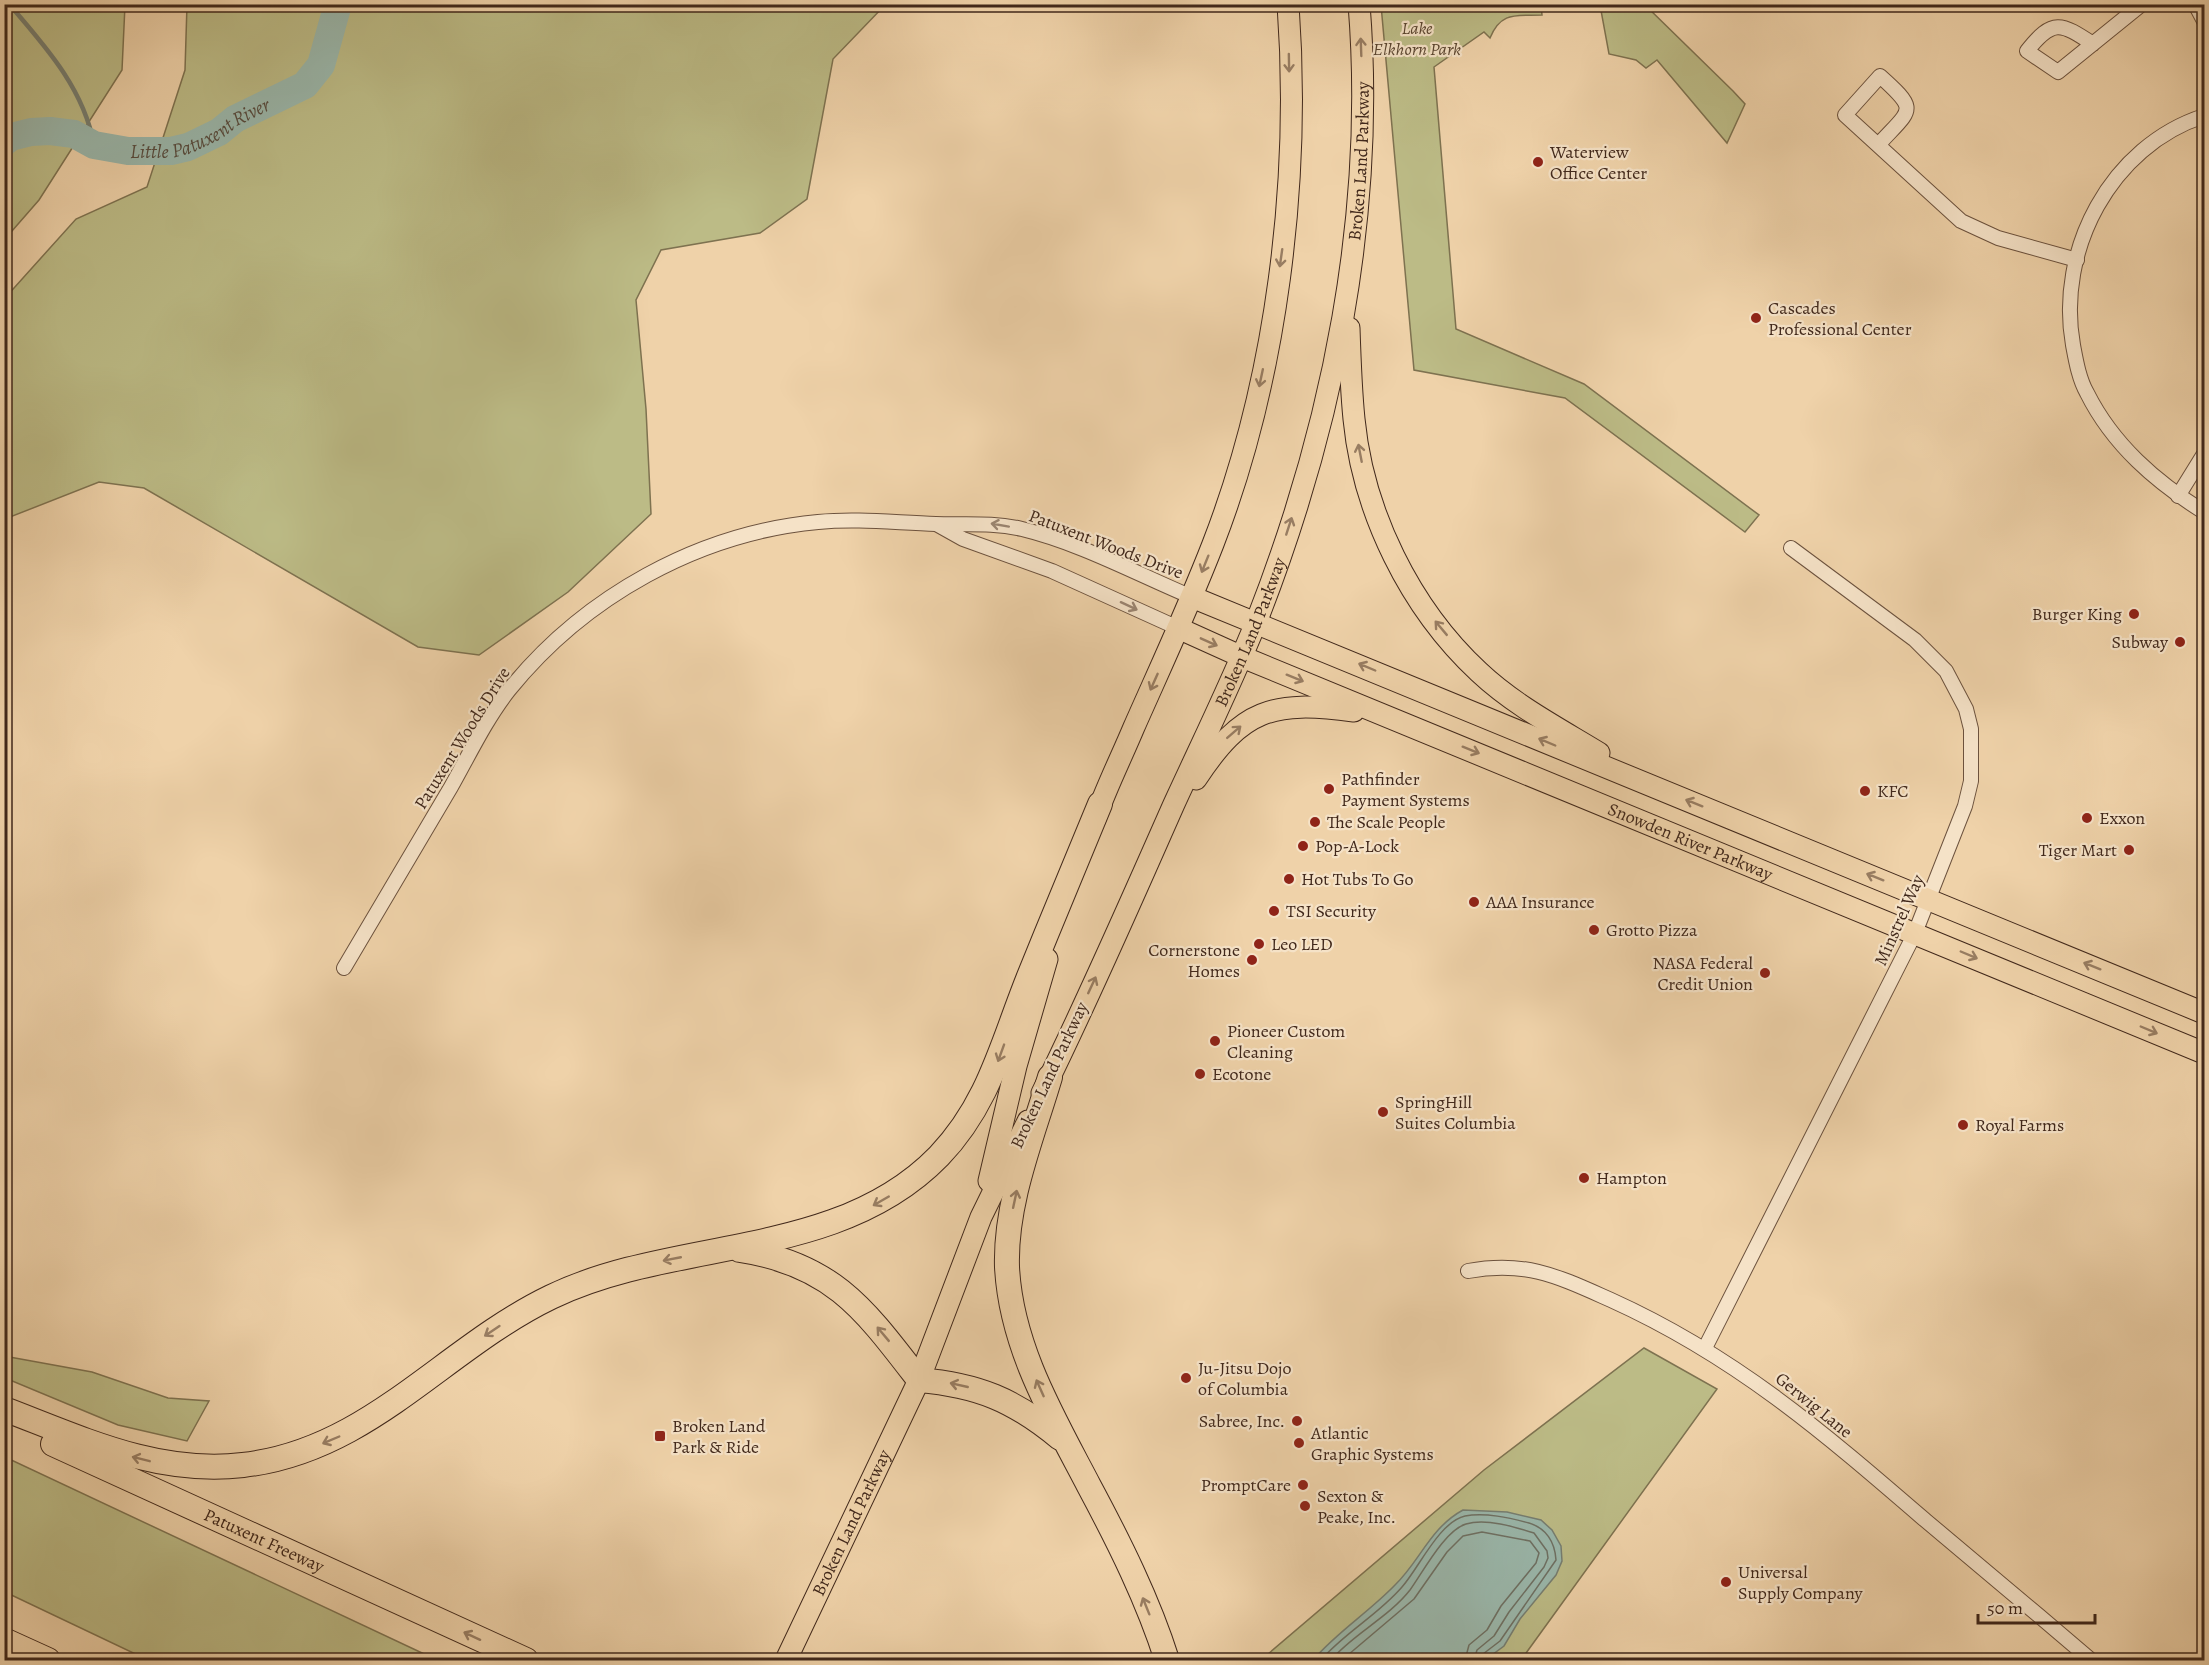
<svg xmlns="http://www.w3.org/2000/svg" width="2209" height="1665" viewBox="0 0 2209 1665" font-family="Alegreya,serif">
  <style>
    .green { fill: #bcbb86; stroke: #7e7250; stroke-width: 1.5 }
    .water { fill: #9ab7ab; stroke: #767e71; stroke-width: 1.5 }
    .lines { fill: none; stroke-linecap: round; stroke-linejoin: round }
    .shore { stroke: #6e7063; stroke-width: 1.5 }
    .stream { stroke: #767e71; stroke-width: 4.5 }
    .river { stroke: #9ab7ab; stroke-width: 28 }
    .street-casing { stroke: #6c523e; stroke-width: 16 }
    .primary-casing { stroke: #41281b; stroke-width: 23 }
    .highway-casing { stroke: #41281b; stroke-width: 26 }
    .street { stroke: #f5e2c7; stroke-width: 14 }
    .primary { stroke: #efd2a9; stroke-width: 21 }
    .highway { stroke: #efd2a9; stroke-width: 24 }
    .oneway { stroke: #987d62 }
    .oneway2 { stroke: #9b8571 }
    .poi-dot { fill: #8f2418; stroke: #f5e2c7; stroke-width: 2 }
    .labels { text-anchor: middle; stroke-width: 4.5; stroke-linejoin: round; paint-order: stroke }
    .park-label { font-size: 18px; font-style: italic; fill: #5a4530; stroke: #f5e2c7 }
    .poi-label { font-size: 18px; fill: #41281b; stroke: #f5e2c7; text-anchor: start }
    .street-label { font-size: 18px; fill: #41281b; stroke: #f5e2c7 }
    .water-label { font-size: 20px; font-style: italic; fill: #574c3f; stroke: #f5e2c7 }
  </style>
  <rect width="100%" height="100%" fill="#efd2a9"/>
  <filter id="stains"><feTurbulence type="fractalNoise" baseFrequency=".00333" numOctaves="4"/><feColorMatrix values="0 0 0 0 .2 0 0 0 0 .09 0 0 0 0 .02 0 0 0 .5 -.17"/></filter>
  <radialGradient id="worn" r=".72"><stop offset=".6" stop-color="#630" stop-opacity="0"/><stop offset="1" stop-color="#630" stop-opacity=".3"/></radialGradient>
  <!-- green -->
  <g class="green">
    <path d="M 5,4 L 125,5 L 122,70 L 39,200 L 5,239 Z"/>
    <path d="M 187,5 L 885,5 L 833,59 L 807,199 L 760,233 L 661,250 L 636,300 L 646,409 L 651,514 L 568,592 L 479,655 L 418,647 L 144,488 L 99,482 L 5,519 L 5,298 L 76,219 L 147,187 L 185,70 Z"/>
    <path d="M 1381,5 L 1541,5 L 1542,15 C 1516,16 1501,11 1490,38 L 1484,32 L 1434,67 L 1456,329 L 1584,384 L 1759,515 L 1745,532 L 1565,398 L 1414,370 Z"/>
    <path d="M 1600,5 L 1645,5 L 1733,91 L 1745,104 L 1727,143 L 1657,60 L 1646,68 L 1636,60 L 1609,54 Z"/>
    <path d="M 1644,1348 L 1717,1389 L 1521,1660 L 1261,1660 L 1484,1470 Z"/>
    <path d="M 4,1356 L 92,1372 L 168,1398 L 209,1401 L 187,1441 L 118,1425 L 5,1378 Z"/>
    <path d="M 4,1457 L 5,1457 L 437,1660 L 148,1660 L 5,1592 Z"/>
  </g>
  <!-- water -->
  <path class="water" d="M 1463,1510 L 1507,1512 L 1541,1520 L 1552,1530 L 1561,1546 L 1562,1561 L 1556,1575 L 1520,1619 L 1504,1646 L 1485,1660 L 1313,1660 C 1337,1632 1369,1612 1395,1585 C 1420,1561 1430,1528 1463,1510 Z"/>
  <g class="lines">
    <!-- shore -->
    <g class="shore">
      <path d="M 1321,1660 C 1344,1633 1378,1615 1402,1587 C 1419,1568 1439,1522 1465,1516 C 1485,1512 1510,1518 1529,1523 C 1546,1528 1555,1542 1556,1560 L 1500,1641 L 1483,1654 L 1481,1660"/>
      <path d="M 1331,1660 C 1353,1634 1388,1618 1410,1590 C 1423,1572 1445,1530 1466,1524 C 1486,1518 1515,1527 1534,1533 L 1547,1551 L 1548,1558 L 1544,1567 L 1509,1612 L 1494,1636 L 1477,1650 L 1474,1660"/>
      <path d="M 1342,1660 L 1414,1599 L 1447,1552 L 1463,1536 L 1482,1532 L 1530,1541 L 1539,1553 L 1536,1563 L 1501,1606 L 1487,1630 L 1469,1645 L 1465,1660"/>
    </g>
    <!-- stream -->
    <path class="stream" d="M 9,4 C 46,47 84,89 94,145"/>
    <!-- river -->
    <path class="river" id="s1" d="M 4,142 L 11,137 L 31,132 L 50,131 L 74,134 L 94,145 L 128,151 L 171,151 L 188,147 L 219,132 L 235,119 L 305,85 L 321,65 L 338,4"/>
    <defs>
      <g id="street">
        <path d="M 2195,4 L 2204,21"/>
        <path d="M 2093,44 C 2061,23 2053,18 2027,51 L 2058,72 L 2142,4"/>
        <path d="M 2204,116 C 2111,146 2056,250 2073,345 C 2076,361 2079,379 2087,393 C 2113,445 2156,482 2204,512"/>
        <path d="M 1879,144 C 1912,108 1919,111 1880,76 L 1845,115 L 1961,221 L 1998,238 L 2077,260"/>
        <path d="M 2178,496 L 2204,454"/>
        <path d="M 938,525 L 963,539 L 1052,571 L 1178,628"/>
        <path d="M 344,968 C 380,908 415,847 451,787 C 469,755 486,719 509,690 C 584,597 698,533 818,522 C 858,518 897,523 936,524 C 966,525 992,522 1022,529 C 1080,543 1137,574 1192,597"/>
        <path d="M 1468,1271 C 1526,1260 1559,1277 1611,1300 C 1735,1356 1823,1432 1925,1520 C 1981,1567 2036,1613 2091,1660"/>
        <path d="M 1705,1348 L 1915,933 L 1965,806 L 1971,781 L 1971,729 L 1966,709 L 1946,671 L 1915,640 L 1791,548"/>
      </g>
      <g id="primary">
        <path d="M 1349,328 C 1350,359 1351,389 1354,419 C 1363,512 1410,608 1479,672 C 1514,705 1558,728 1599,753"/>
        <path d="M 1192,597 L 2204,1013"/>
        <path id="s2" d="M 1178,628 L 1240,656 L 2204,1053"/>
        <path d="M 1196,779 C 1242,709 1272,700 1354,711"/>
        <path d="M 1095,819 C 1106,788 1121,758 1134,727 C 1161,666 1189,606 1213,544 C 1277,379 1301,181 1288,4"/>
        <path id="s3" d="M 1042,1093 C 1089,998 1131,901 1174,804 C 1202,743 1232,682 1257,620 C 1333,426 1376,213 1359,4"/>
        <path d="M 989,1181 L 1016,1066 L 1047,959"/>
        <path id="s4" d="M 786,1660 L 919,1380 L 981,1217 L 1028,1121"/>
      </g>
      <g id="highway">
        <path d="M 1050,1077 C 1032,1138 1005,1202 1007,1267 C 1011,1347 1053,1417 1089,1486 C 1119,1542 1148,1600 1167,1660"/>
        <path d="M 740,1250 C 833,1264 865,1310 919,1380 C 978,1385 1014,1400 1060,1438"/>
        <path d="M 4,1409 C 83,1439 157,1475 243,1465 C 369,1451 443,1349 551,1297 C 675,1237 837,1261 939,1156 C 990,1103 1003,1040 1030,974 C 1053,917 1077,860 1100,804"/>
        <path id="s5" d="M 53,1444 L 526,1660"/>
        <path d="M 4,1640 L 48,1660"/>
      </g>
    </defs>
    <!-- street casing -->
    <use href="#street" class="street-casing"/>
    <!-- primary casing -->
    <use href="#primary" class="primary-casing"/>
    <!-- highway casing -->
    <use href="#highway" class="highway-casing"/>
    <!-- street -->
    <use href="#street" class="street"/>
    <!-- primary -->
    <use href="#primary" class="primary"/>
    <!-- highway -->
    <use href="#highway" class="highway"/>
  </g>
  <!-- one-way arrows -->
  <defs><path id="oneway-shaft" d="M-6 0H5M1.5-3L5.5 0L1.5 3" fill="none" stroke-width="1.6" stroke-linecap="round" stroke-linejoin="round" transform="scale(1.5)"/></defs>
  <g class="oneway">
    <use href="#oneway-shaft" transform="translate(1361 47) rotate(-92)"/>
    <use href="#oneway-shaft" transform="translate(1289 63) rotate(89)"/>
    <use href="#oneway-shaft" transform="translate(1281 258) rotate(98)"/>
    <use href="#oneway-shaft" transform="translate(1261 378) rotate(102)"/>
    <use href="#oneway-shaft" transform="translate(1360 453) rotate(-101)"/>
    <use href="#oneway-shaft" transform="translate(1289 526) rotate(-72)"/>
    <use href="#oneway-shaft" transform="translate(1205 564) rotate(112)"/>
    <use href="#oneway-shaft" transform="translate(1441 628) rotate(-130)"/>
    <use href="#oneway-shaft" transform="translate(1209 642) rotate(24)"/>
    <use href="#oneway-shaft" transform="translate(1367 667) rotate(-157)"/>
    <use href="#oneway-shaft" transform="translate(1295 678) rotate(22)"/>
    <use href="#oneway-shaft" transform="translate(1154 682) rotate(114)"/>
    <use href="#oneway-shaft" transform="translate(1234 732) rotate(-41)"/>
    <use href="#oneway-shaft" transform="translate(1547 742) rotate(-157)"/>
    <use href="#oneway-shaft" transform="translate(1471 750) rotate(22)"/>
    <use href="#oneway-shaft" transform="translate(1694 803) rotate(-158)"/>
    <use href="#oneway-shaft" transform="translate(1875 877) rotate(-158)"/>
    <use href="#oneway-shaft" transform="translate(1969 955) rotate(23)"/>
    <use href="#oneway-shaft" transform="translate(2092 966) rotate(-158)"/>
    <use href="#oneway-shaft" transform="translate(1092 985) rotate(-65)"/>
    <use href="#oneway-shaft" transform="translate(2149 1030) rotate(23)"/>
    <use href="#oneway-shaft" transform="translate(1001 1053) rotate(110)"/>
    <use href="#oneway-shaft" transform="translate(1015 1199) rotate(-78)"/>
    <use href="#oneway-shaft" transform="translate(881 1201) rotate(150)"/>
    <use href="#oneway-shaft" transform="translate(672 1259) rotate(169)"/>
    <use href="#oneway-shaft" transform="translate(492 1331) rotate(146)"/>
    <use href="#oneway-shaft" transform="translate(883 1334) rotate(-130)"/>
    <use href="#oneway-shaft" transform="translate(959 1385) rotate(-167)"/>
    <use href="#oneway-shaft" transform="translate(1040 1388) rotate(-114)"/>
    <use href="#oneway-shaft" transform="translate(331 1440) rotate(157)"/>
    <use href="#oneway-shaft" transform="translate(141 1459) rotate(-166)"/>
    <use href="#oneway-shaft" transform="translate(1146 1606) rotate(-112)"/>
    <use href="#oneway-shaft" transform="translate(472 1636) rotate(-155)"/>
  </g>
  <g class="oneway2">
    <use href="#oneway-shaft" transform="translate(1000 525) rotate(-170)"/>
    <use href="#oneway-shaft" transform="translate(1129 606) rotate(25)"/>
  </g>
  <!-- markers -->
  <g class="poi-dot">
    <circle cx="1538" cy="162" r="6"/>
    <circle cx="1756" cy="318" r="6"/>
    <circle cx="2134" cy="614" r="6"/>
    <circle cx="2180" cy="642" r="6"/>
    <circle cx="1329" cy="789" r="6"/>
    <circle cx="1865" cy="791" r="6"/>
    <circle cx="2087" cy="818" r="6"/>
    <circle cx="1315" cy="822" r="6"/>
    <circle cx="1303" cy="846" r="6"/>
    <circle cx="2129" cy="850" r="6"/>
    <circle cx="1289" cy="879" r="6"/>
    <circle cx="1474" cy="902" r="6"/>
    <circle cx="1274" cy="911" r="6"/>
    <circle cx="1594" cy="930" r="6"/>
    <circle cx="1259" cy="944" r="6"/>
    <circle cx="1252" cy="960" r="6"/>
    <circle cx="1765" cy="973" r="6"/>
    <circle cx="1215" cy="1041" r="6"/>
    <circle cx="1200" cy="1074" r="6"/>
    <circle cx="1383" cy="1112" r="6"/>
    <circle cx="1963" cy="1125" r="6"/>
    <circle cx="1584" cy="1178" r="6"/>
    <circle cx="1186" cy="1378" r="6"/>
    <circle cx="1297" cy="1421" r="6"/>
    <rect x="654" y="1430" width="12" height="12" rx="3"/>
    <circle cx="1299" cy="1443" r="6"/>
    <circle cx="1303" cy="1485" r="6"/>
    <circle cx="1305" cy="1506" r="6"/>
    <circle cx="1726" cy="1582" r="6"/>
  </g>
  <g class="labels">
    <!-- park labels -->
    <g class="park-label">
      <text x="1417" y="34">Lake<tspan x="1417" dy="21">Elkhorn Park</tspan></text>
    </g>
    <!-- poi labels -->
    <g class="poi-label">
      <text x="1550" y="158">Waterview<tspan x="1550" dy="21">Office Center</tspan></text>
      <text x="1768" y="314">Cascades<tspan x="1768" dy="21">Professional Center</tspan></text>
      <text x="2122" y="620" text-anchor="end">Burger King</text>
      <text x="2168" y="648" text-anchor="end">Subway</text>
      <text x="1341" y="785">Pathfinder<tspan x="1341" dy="21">Payment Systems</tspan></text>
      <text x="1877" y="797">KFC</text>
      <text x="2099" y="824">Exxon</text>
      <text x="1327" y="828">The Scale People</text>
      <text x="1315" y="852">Pop-A-Lock</text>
      <text x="2117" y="856" text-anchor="end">Tiger Mart</text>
      <text x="1301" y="885">Hot Tubs To Go</text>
      <text x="1486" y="908">AAA Insurance</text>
      <text x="1286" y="917">TSI Security</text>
      <text x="1606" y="936">Grotto Pizza</text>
      <text x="1271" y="950">Leo LED</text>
      <text x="1240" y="956" text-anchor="end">Cornerstone<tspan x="1240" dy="21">Homes</tspan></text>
      <text x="1753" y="969" text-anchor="end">NASA Federal<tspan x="1753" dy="21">Credit Union</tspan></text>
      <text x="1227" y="1037">Pioneer Custom<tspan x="1227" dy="21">Cleaning</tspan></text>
      <text x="1212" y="1080">Ecotone</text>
      <text x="1395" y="1108">SpringHill<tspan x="1395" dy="21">Suites Columbia</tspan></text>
      <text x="1975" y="1131">Royal Farms</text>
      <text x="1596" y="1184">Hampton</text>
      <text x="1198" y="1374">Ju-Jitsu Dojo<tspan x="1198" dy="21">of Columbia</tspan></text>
      <text x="1285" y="1427" text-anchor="end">Sabree, Inc.</text>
      <text x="672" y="1432">Broken Land<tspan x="672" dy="21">Park &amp; Ride</tspan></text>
      <text x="1311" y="1439">Atlantic<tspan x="1311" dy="21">Graphic Systems</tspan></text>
      <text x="1291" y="1491" text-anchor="end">PromptCare</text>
      <text x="1317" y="1502">Sexton &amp;<tspan x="1317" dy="21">Peake, Inc.</tspan></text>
      <text x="1738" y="1578">Universal<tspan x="1738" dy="21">Supply Company</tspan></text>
    </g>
    <!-- street labels -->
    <g class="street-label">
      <text dy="6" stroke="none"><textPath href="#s3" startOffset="992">Broken Land Parkway</textPath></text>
      <text transform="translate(1106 544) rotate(21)" y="6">Patuxent Woods Drive</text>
      <text dy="6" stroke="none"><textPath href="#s3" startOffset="506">Broken Land Parkway</textPath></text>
      <text transform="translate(462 738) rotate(-58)" y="6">Patuxent Woods Drive</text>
      <text dy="6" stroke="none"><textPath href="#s2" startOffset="555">Snowden River Parkway</textPath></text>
      <text transform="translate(1899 920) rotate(-66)" y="6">Minstrel Way</text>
      <text transform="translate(1049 1075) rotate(-65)" y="6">Broken Land Parkway</text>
      <text transform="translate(1814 1405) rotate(39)" y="6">Gerwig Lane</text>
      <text dy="6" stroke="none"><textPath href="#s4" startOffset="152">Broken Land Parkway</textPath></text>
      <text dy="6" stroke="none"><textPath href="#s5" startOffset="232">Patuxent Freeway</textPath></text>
    </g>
    <!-- water labels -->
    <g class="water-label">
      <text dy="7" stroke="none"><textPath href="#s1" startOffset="207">Little Patuxent River</textPath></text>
    </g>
  </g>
  <!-- margin -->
  <rect width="2209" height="1665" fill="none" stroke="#efd2a9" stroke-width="24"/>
  <rect x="6" y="6" width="2197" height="1653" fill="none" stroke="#41281b" stroke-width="3"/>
  <rect x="12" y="12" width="2185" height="1641" fill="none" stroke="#41281b" stroke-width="1.5"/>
  <!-- scale -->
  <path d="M1978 1614v9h117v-9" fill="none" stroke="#41281b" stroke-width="3"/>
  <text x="1987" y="1614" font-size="18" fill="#41281b" stroke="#f5e2c7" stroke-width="4.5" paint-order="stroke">50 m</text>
  <rect width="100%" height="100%" filter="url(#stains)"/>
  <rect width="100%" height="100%" fill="url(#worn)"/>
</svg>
